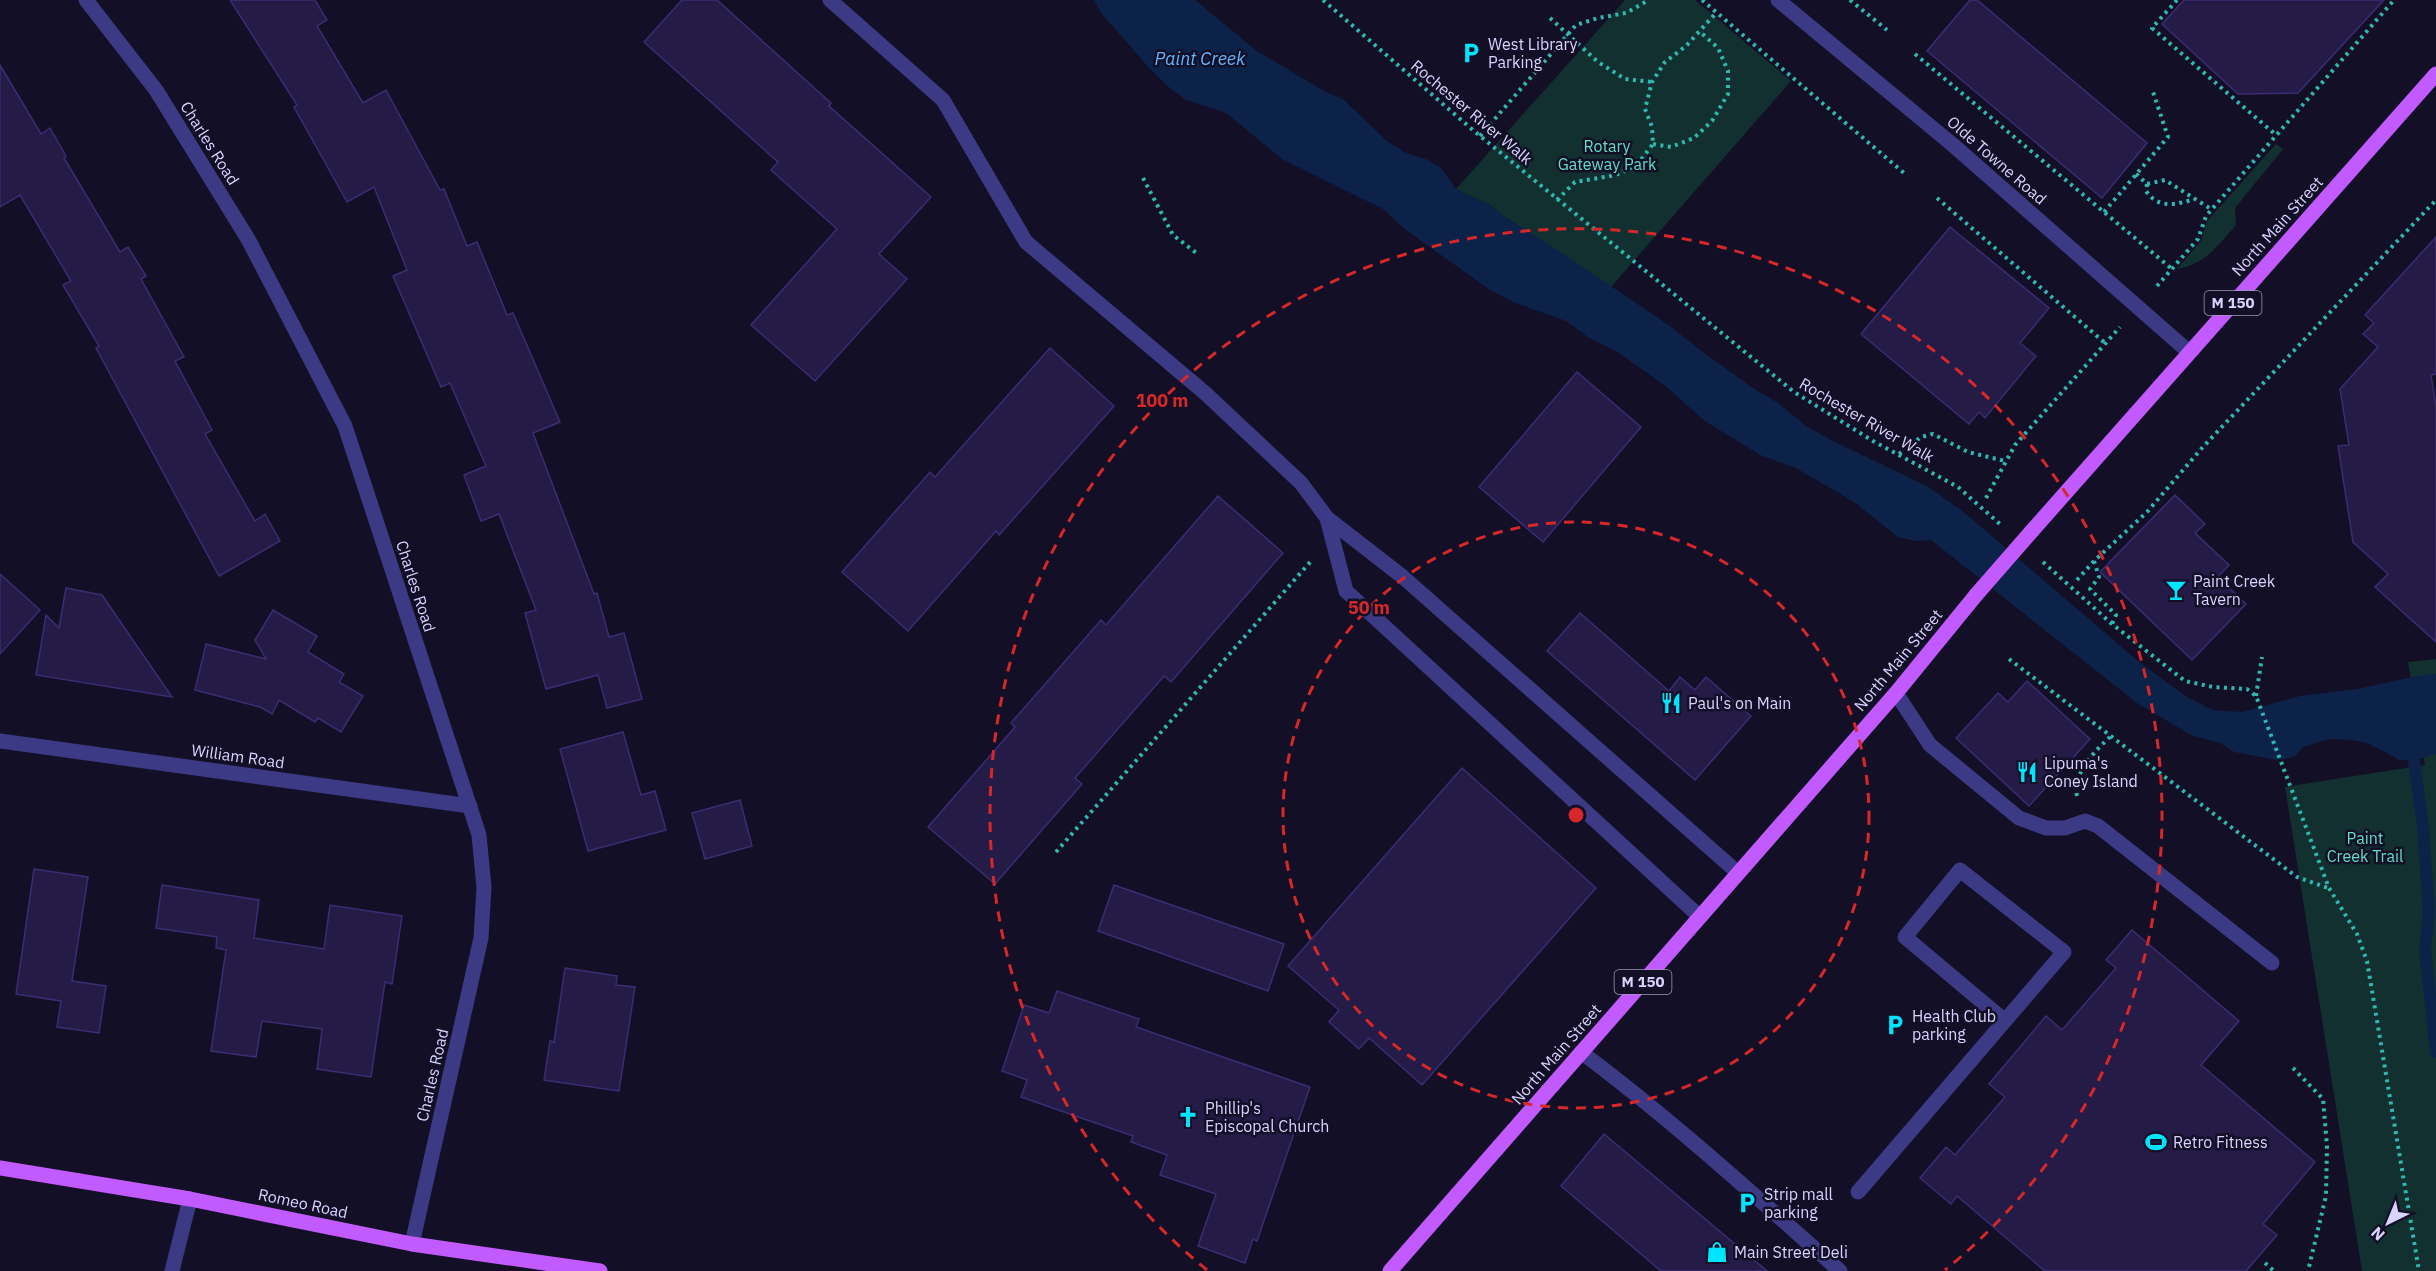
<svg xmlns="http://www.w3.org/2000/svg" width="2436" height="1271" viewBox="0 0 2436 1271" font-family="'IBM Plex Sans',sans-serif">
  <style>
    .green { fill: #12302f }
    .water { fill: #0c2248 }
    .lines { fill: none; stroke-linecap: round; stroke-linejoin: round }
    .stream { stroke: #0c2248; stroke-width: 12 }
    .building { fill: #241b47; stroke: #3b2d73; stroke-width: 1.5 }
    .path { stroke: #2fb8b0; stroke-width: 4; stroke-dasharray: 3 4.5; stroke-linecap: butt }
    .minor { stroke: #3d3a85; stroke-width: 15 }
    .major { stroke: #c25bff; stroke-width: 15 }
    .major-bridge { stroke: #c25bff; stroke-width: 15 }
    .ring { fill: none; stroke: #d62828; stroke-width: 3; stroke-dasharray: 10 8 }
    .labels { text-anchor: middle; stroke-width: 5; stroke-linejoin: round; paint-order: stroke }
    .shield { fill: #130f26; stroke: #9e99be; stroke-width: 1.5 }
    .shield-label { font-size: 15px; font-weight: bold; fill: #d9d4ff }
    .poi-label { font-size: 16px; fill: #d9d4ff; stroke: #130f26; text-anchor: start }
    .street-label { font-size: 16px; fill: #d9d4ff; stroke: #130f26 }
    .park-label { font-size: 16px; fill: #5fe0c0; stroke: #130f26 }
    .water-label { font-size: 18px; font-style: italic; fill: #62b6ff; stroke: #130f26 }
    .centre { fill: #d62828; stroke: #130f26; stroke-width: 3 }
    .ring-label { font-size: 18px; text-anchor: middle; font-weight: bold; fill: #d62828; stroke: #130f26; stroke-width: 5; stroke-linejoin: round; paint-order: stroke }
  </style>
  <rect width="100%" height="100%" fill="#130f26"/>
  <!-- green -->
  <g class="green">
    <path d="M 1625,0 L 1695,0 L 1791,81 L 1611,287 L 1502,215 L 1490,205 L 1456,189 Z"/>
    <path d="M 2276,144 L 2283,149 L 2235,208 L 2236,225 C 2217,246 2206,264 2177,269 L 2201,241 L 2207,221 Z"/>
    <path d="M 2436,659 L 2436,1271 L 2362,1271 L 2285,787 L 2425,765 L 2408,662 Z"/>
  </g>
  <!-- water -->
  <path class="water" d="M 1094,0 L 1195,0 L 1257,51 L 1326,92 L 1343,99 L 1387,141 L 1406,153 L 1426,159 L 1441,168 L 1456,189 L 1490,205 L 1502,215 L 1565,255 L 1670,326 L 1704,353 L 1753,388 L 1778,403 L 1806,426 L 1835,442 L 1927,486 L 1965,513 L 2138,661 L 2187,697 L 2213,710 L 2242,712 L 2300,696 L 2357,689 L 2417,676 L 2436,674 L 2436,754 L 2414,761 L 2400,760 L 2367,743 L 2351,740 L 2329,739 L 2303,747 L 2295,756 L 2286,759 L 2277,760 L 2234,752 L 2220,743 L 2193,736 L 2137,703 L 1931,540 L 1916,541 L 1898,537 L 1854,502 L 1796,468 L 1760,455 L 1705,421 L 1663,384 L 1616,351 L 1588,337 L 1566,321 L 1513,302 L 1490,290 L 1406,230 L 1383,209 L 1282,159 L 1226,113 L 1186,100 L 1171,89 L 1150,69 L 1101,13 Z"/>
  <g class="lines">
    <!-- stream -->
    <path class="stream" d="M 2414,761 L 2423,827 L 2429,912 L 2425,950 L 2436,1052"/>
  </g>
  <!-- building -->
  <g class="building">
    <path d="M 230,0 L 315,0 L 327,20 L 317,26 L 363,103 L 386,90 L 440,190 L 444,189 L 467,246 L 477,242 L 507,315 L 513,313 L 560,422 L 533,433 L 594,594 L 597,593 L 609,637 L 624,633 L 642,699 L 607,708 L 598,675 L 546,689 L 525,613 L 536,610 L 499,514 L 481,521 L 464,475 L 486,466 L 450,383 L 441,387 L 393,276 L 407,270 L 374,187 L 347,202 L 294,107 L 297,105 Z"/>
    <path d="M 682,0 L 717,0 L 831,103 L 829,106 L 931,197 L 879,254 L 907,279 L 815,381 L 751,325 L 837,229 L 771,170 L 778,162 L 644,42 Z"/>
    <path d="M 1970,0 L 1977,0 L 2147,143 L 2102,198 L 1927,51 Z"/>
    <path d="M 2184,0 L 2384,0 L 2298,93 L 2238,94 L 2162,24 Z"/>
    <path d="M 0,65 L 41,134 L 50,128 L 66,156 L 64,158 L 120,252 L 128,247 L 146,276 L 141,279 L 184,357 L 175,361 L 212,430 L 205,434 L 255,521 L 265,514 L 280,541 L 219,576 L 96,348 L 99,346 L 63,285 L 71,281 L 20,195 L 0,207 Z"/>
    <path d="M 1950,227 L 2049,308 L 2020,343 L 2036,356 L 1985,418 L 1979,412 L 1969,424 L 1861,334 Z"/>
    <path d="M 2436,237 L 2436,374 L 2431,375 L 2436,406 L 2436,642 L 2375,587 L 2388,574 L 2353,542 L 2338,446 L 2349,445 L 2340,389 L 2378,347 L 2363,334 L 2374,323 L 2365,315 Z"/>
    <path d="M 1050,348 L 1114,406 L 999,535 L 996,531 L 908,631 L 842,572 L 930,472 L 935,477 Z"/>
    <path d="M 1577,372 L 1641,427 L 1543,542 L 1479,487 Z"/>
    <path d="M 2175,495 L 2205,524 L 2195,533 L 2229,565 L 2218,577 L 2246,604 L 2192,660 L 2100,572 Z"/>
    <path d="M 1218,496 L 1283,553 L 1171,682 L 1164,676 L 1075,778 L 1082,784 L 995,884 L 928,827 L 1015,727 L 1011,723 L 1101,620 L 1106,625 Z"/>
    <path d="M 0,574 L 40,610 L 0,654 Z"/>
    <path d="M 66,588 L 102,595 L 172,697 L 36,675 L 46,615 L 59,628 Z"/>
    <path d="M 273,610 L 317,636 L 308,652 L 344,674 L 339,682 L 363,696 L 341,732 L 318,718 L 315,722 L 279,700 L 272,714 L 260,707 L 195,690 L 206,644 L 266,659 L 255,640 Z"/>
    <path d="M 1580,613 L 1669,691 L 1680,677 L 1695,690 L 1706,677 L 1751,716 L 1695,780 L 1547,651 Z"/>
    <path d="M 2027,681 L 2090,739 L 2029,806 L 1956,738 L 1998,693 L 2008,702 Z"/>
    <path d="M 623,732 L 641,795 L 655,791 L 666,830 L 588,851 L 560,749 Z"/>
    <path d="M 1462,768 L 1596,888 L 1422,1085 L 1369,1038 L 1359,1049 L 1329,1022 L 1339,1010 L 1288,966 Z"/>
    <path d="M 740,800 L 752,846 L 705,859 L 692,813 Z"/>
    <path d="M 34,869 L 88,877 L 72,981 L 106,986 L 99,1033 L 57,1027 L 61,1001 L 16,994 Z"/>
    <path d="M 162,885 L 259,900 L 254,938 L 324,949 L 330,905 L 402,916 L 392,984 L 385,982 L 371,1077 L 317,1069 L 322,1029 L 262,1021 L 256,1057 L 211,1051 L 226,950 L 216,948 L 217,937 L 156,928 Z"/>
    <path d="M 1114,885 L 1284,944 L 1268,991 L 1098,931 Z"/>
    <path d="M 2132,930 L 2239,1021 L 2201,1065 L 2315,1162 L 2263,1224 L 2277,1235 L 2246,1271 L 2045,1271 L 1957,1196 L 1951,1204 L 1920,1178 L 1946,1147 L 1955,1155 L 2005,1097 L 1989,1084 L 2046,1016 L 2062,1030 L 2116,968 L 2106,960 Z"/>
    <path d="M 565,968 L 617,976 L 616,985 L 635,987 L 619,1091 L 544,1080 L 550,1041 L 554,1042 Z"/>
    <path d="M 1057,991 L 1139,1019 L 1136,1027 L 1310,1087 L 1257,1241 L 1253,1239 L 1245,1263 L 1198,1246 L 1216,1194 L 1160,1175 L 1167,1155 L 1131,1142 L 1133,1136 L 1021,1097 L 1027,1080 L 1002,1071 L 1024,1005 L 1049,1013 Z"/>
    <path d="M 1604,1134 L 1767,1271 L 1661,1271 L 1561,1186 Z"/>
  </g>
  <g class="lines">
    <!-- path -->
    <g class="path">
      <path d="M 1323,0 L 1474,131 L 1794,392 L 1873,441 L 1958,487 L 2001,525"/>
      <path d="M 1702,0 L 1904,173"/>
      <path d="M 1850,0 L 1887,30"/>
      <path d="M 2177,0 L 2152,28 L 2276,135"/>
      <path d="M 1550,18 L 1598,62 L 1625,79 L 1652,82"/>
      <path d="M 1915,54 L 2172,269"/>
      <path d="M 1480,136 L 1576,25 L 1598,18 L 1626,13 L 1649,0"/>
      <path d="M 1653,144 L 1671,147 L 1694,138 L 1712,121 L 1728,94 L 1728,71 L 1718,48 L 1699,31"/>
      <path d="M 2136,174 L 2147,184 L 2165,180 L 2211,209"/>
      <path d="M 1143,178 L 1173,235 L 1199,255"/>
      <path d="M 2147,184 L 2146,191 C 2158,209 2176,205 2194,199"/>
      <path d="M 1937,198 L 2105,343"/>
      <path d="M 1557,200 L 1575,182 L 1616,175 L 1637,165 L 1653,144 L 1652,127 L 1645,109 L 1652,82 L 1665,62 L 1686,46 L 1716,13"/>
      <path d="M 2104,212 L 2168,137 L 2153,92"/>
      <path d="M 2157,286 L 2198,239 L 2206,216 L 2394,0"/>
      <path d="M 1899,454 L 1921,437 L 1933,434 L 1968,452 L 2005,461"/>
      <path d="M 1986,498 L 2015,445 L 2120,327"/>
      <path d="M 2094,561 L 2099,577 L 2090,589 L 2116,615 L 2112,624"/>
      <path d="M 2043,562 L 2112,624 L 2185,681 L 2213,687 L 2247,689 L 2256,696 L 2329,888 L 2357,934 L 2367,961 L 2419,1271"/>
      <path d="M 2077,580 L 2094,561 L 2147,512 L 2202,448 L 2436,200"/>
      <path d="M 2009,659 L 2297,877 L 2328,888"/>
      <path d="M 2256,696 L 2262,657"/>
      <path d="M 2077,796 C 2072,773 2096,750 2111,736"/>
      <path d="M 1056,852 L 1311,561"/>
      <path d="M 2293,1068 L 2323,1099 L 2327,1146 L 2326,1196 L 2308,1271"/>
      <path d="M 2265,1263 L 2274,1271"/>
    </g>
    <!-- minor -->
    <g class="minor">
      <path d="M 86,0 L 156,90 L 248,239 L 345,426 L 479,835 L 484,887 L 481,938 L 412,1244"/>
      <path d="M 830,0 L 943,100 L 1026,242 L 1205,393 L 1301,483 L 1327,518 L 1403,577 L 1737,872"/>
      <path d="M 1778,0 L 1953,145 L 2189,352"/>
      <path d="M 1327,518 L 1346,591 L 1700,917"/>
      <path d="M 1896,693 L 1930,745 L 2019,818 L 2046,828 L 2065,828 L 2085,821 L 2098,826 L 2272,963"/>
      <path d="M 0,741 L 470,806"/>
      <path d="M 1581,1052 C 1672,1120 1755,1196 1840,1271"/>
      <path d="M 1858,1192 L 2064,952 L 1960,870 L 1905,937 L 2005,1021"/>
      <path d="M 172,1271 L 190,1199"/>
    </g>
    <!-- major -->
    <g class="major">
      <path d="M 2031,532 L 2436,74"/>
      <path d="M 0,1168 L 190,1199 L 412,1244 L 600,1271"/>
      <path d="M 1390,1271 L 1896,693 L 1976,595"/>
    </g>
    <!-- major-bridge -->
    <path class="major-bridge" d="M 1976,595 L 2031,532"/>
  </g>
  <!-- distance rings -->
  <g class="ring">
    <circle cx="1576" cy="815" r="293"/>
    <path d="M1207 1270A586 586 0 1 1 1945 1270"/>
  </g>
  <!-- icons -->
  <defs>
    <symbol id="parking-bare" viewBox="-9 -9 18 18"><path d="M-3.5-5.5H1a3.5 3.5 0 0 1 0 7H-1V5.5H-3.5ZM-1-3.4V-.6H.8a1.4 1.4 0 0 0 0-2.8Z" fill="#00e5ff" stroke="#130f26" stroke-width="2.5" paint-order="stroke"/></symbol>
    <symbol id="bar-bare" viewBox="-9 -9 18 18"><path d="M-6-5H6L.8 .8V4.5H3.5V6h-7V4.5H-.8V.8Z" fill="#00e5ff" stroke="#130f26" stroke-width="2.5" paint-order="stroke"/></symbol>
    <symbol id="restaurant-bare" viewBox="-9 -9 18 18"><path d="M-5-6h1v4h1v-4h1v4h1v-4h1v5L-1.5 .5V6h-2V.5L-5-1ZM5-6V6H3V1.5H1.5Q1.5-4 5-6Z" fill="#00e5ff" stroke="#130f26" stroke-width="2.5" paint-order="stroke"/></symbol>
    <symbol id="church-bare" viewBox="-9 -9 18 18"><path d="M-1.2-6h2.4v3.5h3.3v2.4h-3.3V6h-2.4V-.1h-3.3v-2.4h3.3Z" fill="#00e5ff" stroke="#130f26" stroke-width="2.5" paint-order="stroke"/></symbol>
    <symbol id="stadium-bare" viewBox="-9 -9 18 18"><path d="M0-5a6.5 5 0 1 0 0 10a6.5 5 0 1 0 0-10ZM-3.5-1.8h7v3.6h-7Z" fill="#00e5ff" stroke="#130f26" stroke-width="2.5" paint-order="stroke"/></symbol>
    <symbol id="shop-bare" viewBox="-9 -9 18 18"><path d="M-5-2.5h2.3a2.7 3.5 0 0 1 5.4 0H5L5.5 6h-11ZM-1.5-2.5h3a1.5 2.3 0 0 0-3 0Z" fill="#00e5ff" stroke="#130f26" stroke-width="2.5" paint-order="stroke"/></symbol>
  </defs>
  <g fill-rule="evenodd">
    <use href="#parking-bare" x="1456" y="38" width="30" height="30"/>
    <use href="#bar-bare" x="2161" y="575" width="30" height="30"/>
    <use href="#restaurant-bare" x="1656" y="688" width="30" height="30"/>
    <use href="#restaurant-bare" x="2012" y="757" width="30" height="30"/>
    <use href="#parking-bare" x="1880" y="1010" width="30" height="30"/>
    <use href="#church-bare" x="1173" y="1102" width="30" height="30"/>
    <use href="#stadium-bare" x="2141" y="1127" width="30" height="30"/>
    <use href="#parking-bare" x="1732" y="1188" width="30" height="30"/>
    <use href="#shop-bare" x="1702" y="1237" width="30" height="30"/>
  </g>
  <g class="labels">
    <!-- shield labels -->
    <g class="shield">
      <rect x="2204.5" y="291" width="57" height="24" rx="4.5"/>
      <rect x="1614.5" y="970" width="57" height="24" rx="4.5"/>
    </g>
    <g class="shield-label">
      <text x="2233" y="308">M 150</text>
      <text x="1643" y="987">M 150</text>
    </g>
    <!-- poi labels -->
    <g class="poi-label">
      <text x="1488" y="50">West Library<tspan x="1488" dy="18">Parking</tspan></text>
      <text x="2193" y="587">Paint Creek<tspan x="2193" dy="18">Tavern</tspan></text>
      <text x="1688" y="709">Paul's on Main</text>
      <text x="2044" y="769">Lipuma's<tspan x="2044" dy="18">Coney Island</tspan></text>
      <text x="1912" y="1022">Health Club<tspan x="1912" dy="18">parking</tspan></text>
      <text x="1205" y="1114">Phillip's<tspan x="1205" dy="18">Episcopal Church</tspan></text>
      <text x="2173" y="1148">Retro Fitness</text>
      <text x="1764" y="1200">Strip mall<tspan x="1764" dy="18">parking</tspan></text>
      <text x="1734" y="1258">Main Street Deli</text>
    </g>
    <!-- street labels -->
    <g class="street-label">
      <text transform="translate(1472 112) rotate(40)" y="6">Rochester River Walk</text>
      <text transform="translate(210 143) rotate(58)" y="6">Charles Road</text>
      <text transform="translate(1997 160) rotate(41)" y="6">Olde Towne Road</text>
      <text transform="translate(2277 226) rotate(-48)" y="6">North Main Street</text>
      <text transform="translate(1867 420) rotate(30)" y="6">Rochester River Walk</text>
      <text transform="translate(416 586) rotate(72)" y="6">Charles Road</text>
      <text transform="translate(1898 660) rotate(-50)" y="6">North Main Street</text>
      <text transform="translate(238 756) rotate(8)" y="6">William Road</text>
      <text transform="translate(1556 1054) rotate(-49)" y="6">North Main Street</text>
      <text transform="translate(432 1075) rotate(-77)" y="6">Charles Road</text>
      <text transform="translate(303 1203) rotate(12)" y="6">Romeo Road</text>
    </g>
    <!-- park labels -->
    <g class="park-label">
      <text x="1607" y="152">Rotary<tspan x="1607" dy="18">Gateway Park</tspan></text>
      <text x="2365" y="844">Paint<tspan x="2365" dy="18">Creek Trail</tspan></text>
    </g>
    <!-- water labels -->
    <g class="water-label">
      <text x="1200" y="65">Paint Creek</text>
    </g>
  </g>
  <circle cx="1576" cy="815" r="9" class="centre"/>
  <g class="ring-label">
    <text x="1162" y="407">100 m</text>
    <text x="1369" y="614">50 m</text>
  </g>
  <!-- north arrow -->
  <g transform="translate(2388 1223) rotate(223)" stroke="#130f26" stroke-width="4.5" paint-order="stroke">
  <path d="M0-4.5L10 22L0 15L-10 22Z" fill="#d9d4ff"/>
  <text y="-9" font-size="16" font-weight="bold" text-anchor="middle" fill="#d9d4ff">N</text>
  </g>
</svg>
